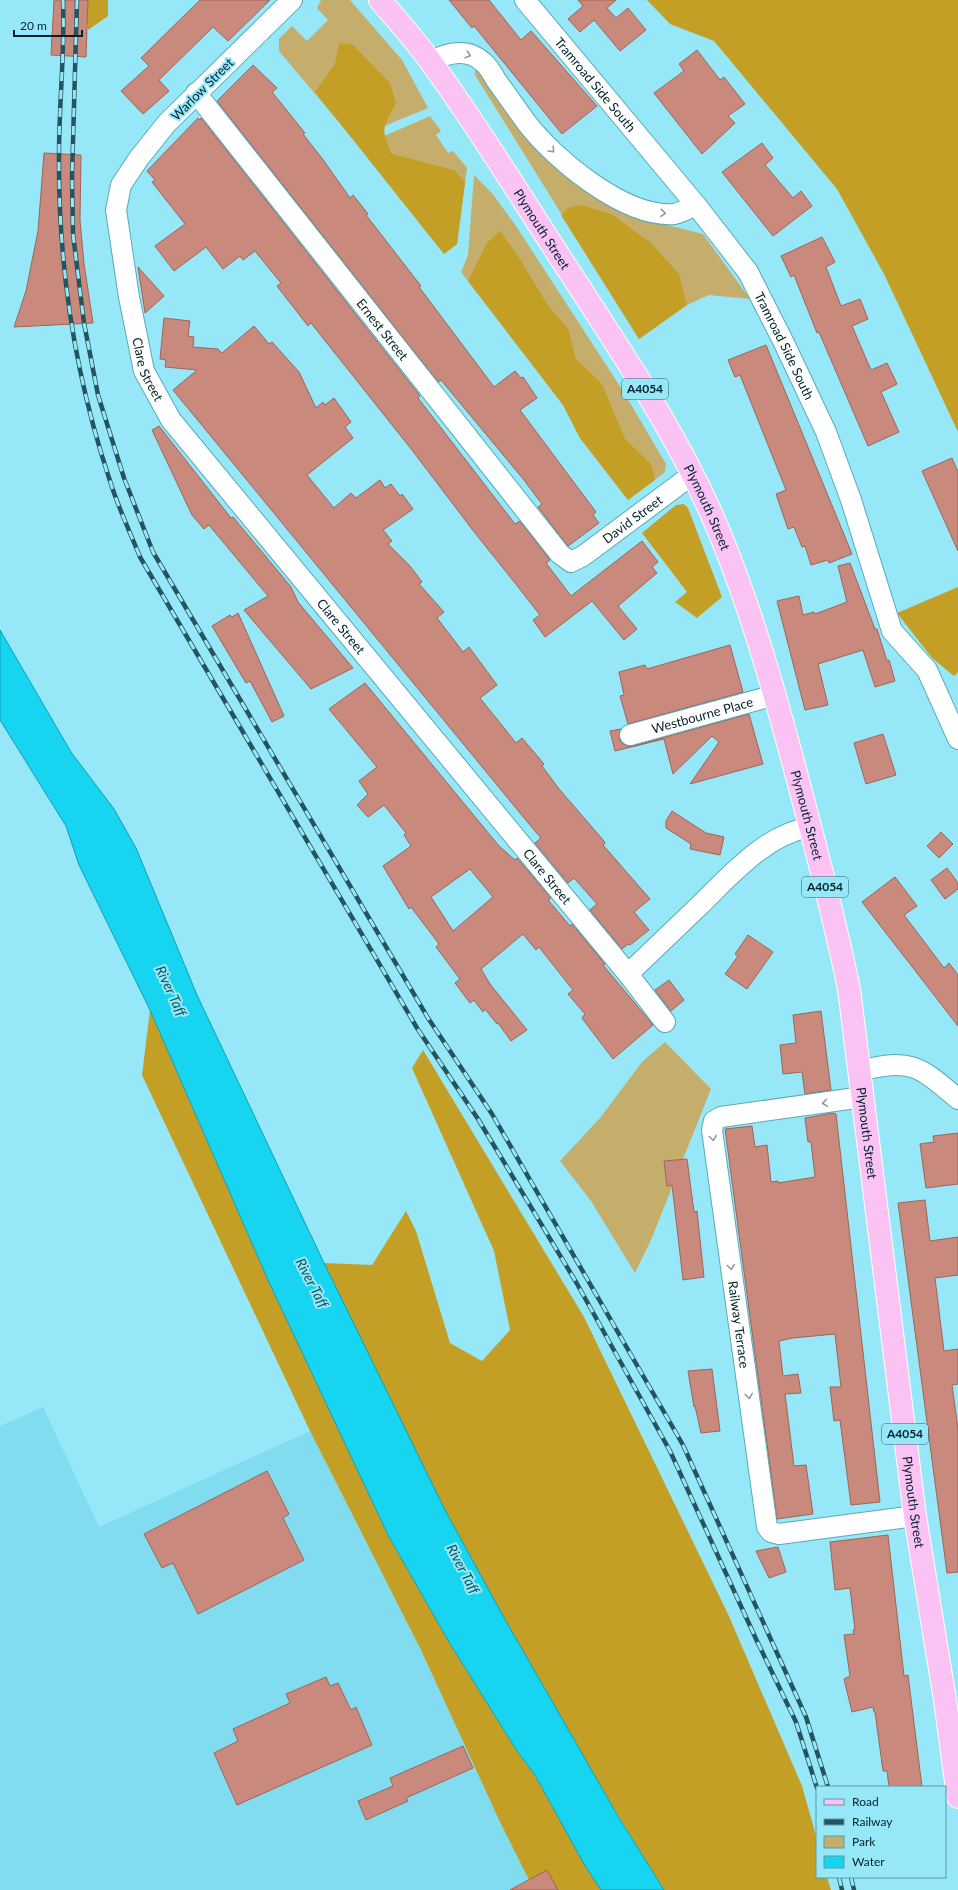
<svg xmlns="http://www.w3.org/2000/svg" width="958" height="1890" viewBox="0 0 958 1890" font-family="Lato,sans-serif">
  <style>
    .built { fill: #80dcee }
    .green { fill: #c5ae6b }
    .forest { fill: #c3a025 }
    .water { fill: #17d4f0; stroke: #109fb4 }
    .building { fill: #ca897d; stroke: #a06357; fill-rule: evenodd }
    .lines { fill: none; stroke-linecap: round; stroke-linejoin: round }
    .street-casing { stroke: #58aab9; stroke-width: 22 }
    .primary-casing { stroke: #fff; stroke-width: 24 }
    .street { stroke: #fff; stroke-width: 20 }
    .primary { stroke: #fbc2f4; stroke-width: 22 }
    .rail-casing { stroke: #26545d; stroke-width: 4.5 }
    .rail { stroke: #96e8f8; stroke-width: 3; stroke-dasharray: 9; stroke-linecap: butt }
    .oneway { stroke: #8c9c9e }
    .labels { text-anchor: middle; stroke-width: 4; stroke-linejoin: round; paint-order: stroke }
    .shield { fill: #96e8f8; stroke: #2d5d66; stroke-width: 1 }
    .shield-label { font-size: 12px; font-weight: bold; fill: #002228 }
    .street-label { font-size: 13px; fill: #002228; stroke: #96e8f8 }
    .water-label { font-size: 14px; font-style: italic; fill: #0d545f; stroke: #96e8f8 }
  </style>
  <rect width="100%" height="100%" fill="#96e8f8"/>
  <!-- built -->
  <path class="built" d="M 43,1407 L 99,1527 L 310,1431 L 421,1650 L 500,1822 L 534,1890 L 0,1890 L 0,1426 Z"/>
  <!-- green -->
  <g class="green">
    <path d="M 321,0 L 350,0 L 402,60 L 428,108 L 353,139 L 279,51 L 279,39 L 292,26 L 307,41 L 328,20 L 317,8 Z"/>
    <path d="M 479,68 L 556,167 L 590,194 L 609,204 L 640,218 L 703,234 L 750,299 L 709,295 L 687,305 L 639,339 L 475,75 L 475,70 Z"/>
    <path d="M 430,116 L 441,131 L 436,135 L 448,153 L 453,151 L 467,168 L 457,244 L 444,254 L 359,147 Z"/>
    <path d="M 474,175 L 492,193 L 516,226 L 623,391 L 666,464 L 665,472 L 628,500 L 580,438 L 563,405 L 461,272 L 468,255 Z"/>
    <path d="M 665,1042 L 711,1089 L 683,1159 L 664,1161 L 667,1186 L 673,1185 L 651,1240 L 635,1273 L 591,1201 L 560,1161 L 600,1118 L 642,1062 Z"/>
  </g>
  <!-- forest -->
  <g class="forest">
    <path d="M 88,0 L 108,0 L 108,16 L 88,30 Z"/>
    <path d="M 647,0 L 958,0 L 958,432 L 884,274 L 837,189 L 714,41 L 670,24 Z"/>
    <path d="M 339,43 L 353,45 L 390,83 L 396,103 C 383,127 380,128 392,154 L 454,170 L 465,182 L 457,244 L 444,254 L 315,92 L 335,64 Z"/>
    <path d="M 582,205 L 611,214 L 651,243 L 679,274 L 687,305 L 639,339 L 561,215 L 568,208 Z"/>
    <path d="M 500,231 L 518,256 L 547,304 L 568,329 L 576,359 L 602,384 L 625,439 L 651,464 L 655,480 L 628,500 L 580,438 L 563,405 L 468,281 L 487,243 Z"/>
    <path d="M 684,504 L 688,508 L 722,597 L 697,618 L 675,602 L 687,592 L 642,533 L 676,505 Z"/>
    <path d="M 958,587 L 958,672 L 954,676 L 932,658 L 897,613 Z"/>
    <path d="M 150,1010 L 268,1280 L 388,1535 L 449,1642 L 517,1751 L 535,1775 L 584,1864 L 601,1890 L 534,1890 L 500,1822 L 421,1650 L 310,1431 L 142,1075 Z"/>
    <path d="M 423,1050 L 584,1317 L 728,1614 L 802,1786 L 817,1839 L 817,1877 L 827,1877 L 831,1890 L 664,1890 C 587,1767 515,1642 447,1514 C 404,1432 365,1347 324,1263 L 372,1265 L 406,1211 L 416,1231 L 450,1343 L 482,1361 L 510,1330 L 494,1251 L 412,1068 Z"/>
  </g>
  <!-- water -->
  <path class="water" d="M 0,630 L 71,752 L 114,809 L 136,848 L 197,995 L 324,1263 L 446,1512 L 507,1623 L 572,1736 L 619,1818 L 664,1890 L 601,1890 L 584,1864 L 535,1775 L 517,1751 L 449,1642 L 388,1535 L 268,1280 L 150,1010 L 79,865 L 66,826 L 0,720 Z"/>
  <!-- building -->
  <g class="building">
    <path d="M 54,0 L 88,0 L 86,57 L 51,55 Z"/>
    <path d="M 200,0 L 270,0 L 228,41 L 213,27 L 159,80 L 169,91 L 143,114 L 121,91 L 149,66 L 141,58 Z"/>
    <path d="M 449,0 L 489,0 L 521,40 L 531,31 L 597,106 L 562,134 L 474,26 L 472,28 Z"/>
    <path d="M 578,0 L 616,0 L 607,8 L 616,18 L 628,8 L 646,30 L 620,51 L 594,20 L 580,32 L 568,19 L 583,6 Z"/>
    <path d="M 697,50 L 720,80 L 724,77 L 745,104 L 728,116 L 735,123 L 702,154 L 654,93 L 684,71 L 679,64 Z"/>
    <path d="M 253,65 L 277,88 L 272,92 L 305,133 L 303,134 L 324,161 L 350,198 L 353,195 L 368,214 L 366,215 L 421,286 L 419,287 L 494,387 L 515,371 L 521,378 L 523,377 L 537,398 L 520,410 L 587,500 L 596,512 L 593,515 L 599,523 L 568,546 L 538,507 L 542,504 L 524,480 L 441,380 L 438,382 L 217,101 Z"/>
    <path d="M 198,118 L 200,120 L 201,118 L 420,396 L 418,398 L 515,524 L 520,521 L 550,560 L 546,563 L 571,596 L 642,541 L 658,562 L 652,567 L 657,573 L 618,606 L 637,629 L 624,640 L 592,601 L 545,637 L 533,620 L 540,615 L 519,588 L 475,533 L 412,450 L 311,323 L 308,326 L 277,286 L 281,283 L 255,251 L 243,260 L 240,256 L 223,269 L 206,247 L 174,271 L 155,246 L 185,224 L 152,182 L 155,180 L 147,171 Z"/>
    <path d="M 762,143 L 773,158 L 765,165 L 793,198 L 801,191 L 812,206 L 773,236 L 722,172 Z"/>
    <path d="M 44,153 L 81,155 L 80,220 L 84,264 L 93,323 L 14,327 L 26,291 L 38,231 Z"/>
    <path d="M 822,237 L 835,262 L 826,267 L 841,306 L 860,299 L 868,319 L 852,326 L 871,370 L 887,363 L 897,384 L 881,392 L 899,432 L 868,446 L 819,332 L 817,333 L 794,275 L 791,277 L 781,256 Z"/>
    <path d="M 138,267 L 164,296 L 145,313 Z"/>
    <path d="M 164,318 L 190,321 L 188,336 L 194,337 L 193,347 L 218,349 L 222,353 L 254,326 L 269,344 L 272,342 L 299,372 L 316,408 L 323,402 L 325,405 L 334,398 L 351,422 L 345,427 L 353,438 L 307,475 L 334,508 L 351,493 L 356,498 L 380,480 L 385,488 L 391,484 L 400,496 L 402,494 L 413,509 L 383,530 L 392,541 L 388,544 L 410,566 L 422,582 L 419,584 L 444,612 L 437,618 L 463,652 L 469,647 L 497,685 L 480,698 L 516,743 L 522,738 L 544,764 L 542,766 L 559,789 L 604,841 L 605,843 L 603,845 L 650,899 L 634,912 L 649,930 L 630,945 L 628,944 L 622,949 L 590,910 L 597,904 L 574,878 L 568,883 L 535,843 L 541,838 L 529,824 L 173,390 L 197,370 L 165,367 L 166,360 L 160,359 Z"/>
    <path d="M 766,345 L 852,554 L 829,563 L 828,560 L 811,565 L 805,546 L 802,547 L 794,527 L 788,529 L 776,494 L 786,490 L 740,375 L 735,377 L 728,360 Z"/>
    <path d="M 159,426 L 231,518 L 233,517 L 291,587 L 298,602 L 353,668 L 311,689 L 244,610 L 268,596 L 209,525 L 204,529 L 192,515 L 152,430 Z"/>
    <path d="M 952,458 L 958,472 L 958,551 L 922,471 Z"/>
    <path d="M 850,563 L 875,629 L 877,629 L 887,661 L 889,660 L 895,681 L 875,687 L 863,650 L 818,664 L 828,705 L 805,710 L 777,601 L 799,596 L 803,615 L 814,612 L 815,614 L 847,602 L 838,566 Z"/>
    <path d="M 238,613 L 284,716 L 272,722 L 250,681 L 246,683 L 212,626 L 230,615 L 232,617 Z"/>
    <path d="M 730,645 L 743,692 L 628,724 L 620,696 L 624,695 L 619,672 L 645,665 L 647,669 Z"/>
    <path d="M 365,683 L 499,846 L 515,860 L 517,858 L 551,898 L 548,900 L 570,926 L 572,924 L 605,964 L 603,965 L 653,1025 L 613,1059 L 582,1018 L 585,1014 L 568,994 L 573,990 L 539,947 L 536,950 L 523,934 L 481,969 L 490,984 L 527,1030 L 511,1041 L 498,1023 L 497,1024 L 485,1009 L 483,1012 L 474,1000 L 470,1003 L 455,983 L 460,979 L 436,947 L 439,944 L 411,907 L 409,909 L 383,866 L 411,846 L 404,835 L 406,833 L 384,805 L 368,817 L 357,805 L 368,794 L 359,781 L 377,767 L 329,709 ZM 470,869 L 493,897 L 453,931 L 431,897 Z"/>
    <path d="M 749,714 L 763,764 L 690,784 L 719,742 L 712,736 L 673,774 L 664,739 L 615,751 L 610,731 L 621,729 L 619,738 L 622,743 L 627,746 L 633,746 Z"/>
    <path d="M 883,734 L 896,775 L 866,784 L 854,743 Z"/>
    <path d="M 672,811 L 706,833 L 724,837 L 720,855 L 690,849 L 691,844 L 666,828 L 666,821 Z"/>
    <path d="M 941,832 L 953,844 L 939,858 L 927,846 Z"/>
    <path d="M 947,868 L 958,883 L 958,889 L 945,899 L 931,880 Z"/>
    <path d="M 895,877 L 917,906 L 904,915 L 944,968 L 949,963 L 958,975 L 958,1026 L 862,902 Z"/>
    <path d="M 748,935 L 773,952 L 747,989 L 725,974 L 738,956 L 735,954 Z"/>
    <path d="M 669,980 L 684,1000 L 671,1011 L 655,990 Z"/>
    <path d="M 821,1011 L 831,1090 L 805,1094 L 802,1072 L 783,1074 L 780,1045 L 796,1043 L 793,1015 Z"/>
    <path d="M 833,1113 L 836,1114 L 880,1502 L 851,1505 L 840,1420 L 834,1421 L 830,1387 L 841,1387 L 835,1334 L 793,1338 L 779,1341 L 783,1376 L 798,1374 L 801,1393 L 785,1394 L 794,1466 L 806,1465 L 813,1514 L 777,1519 L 725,1129 L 752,1126 L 755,1147 L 767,1145 L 771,1182 L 778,1181 L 778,1183 L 815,1177 L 811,1142 L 808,1142 L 805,1118 Z"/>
    <path d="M 958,1133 L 958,1184 L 926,1188 L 920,1144 L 934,1142 L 933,1136 Z"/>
    <path d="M 687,1159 L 694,1212 L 697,1211 L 704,1277 L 683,1280 L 672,1185 L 667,1186 L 664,1161 Z"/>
    <path d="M 925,1200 L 930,1241 L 958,1237 L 958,1275 L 935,1278 L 944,1351 L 958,1349 L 958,1384 L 952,1385 L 958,1429 L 958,1572 L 947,1573 L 898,1203 Z"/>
    <path d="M 712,1369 L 720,1431 L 701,1433 L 695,1406 L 694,1407 L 688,1371 Z"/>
    <path d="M 267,1471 L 289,1514 L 283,1518 L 304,1560 L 198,1614 L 173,1563 L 162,1568 L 144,1534 Z"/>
    <path d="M 888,1535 L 904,1676 L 908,1675 L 922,1787 L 889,1787 L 887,1771 L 883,1771 L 875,1712 L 874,1712 L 873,1707 L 852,1712 L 844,1679 L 850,1676 L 844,1635 L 854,1634 L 853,1630 L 855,1630 L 850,1588 L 835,1590 L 830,1542 Z"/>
    <path d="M 778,1547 L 786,1572 L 769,1578 L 756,1551 Z"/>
    <path d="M 326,1677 L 330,1686 L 338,1683 L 351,1710 L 356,1707 L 372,1745 L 237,1805 L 214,1753 L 238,1741 L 233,1729 L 290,1703 L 286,1694 Z"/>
    <path d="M 463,1746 L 473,1768 L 406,1798 L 408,1801 L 366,1820 L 358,1801 L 393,1786 L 390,1778 Z"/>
    <path d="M 547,1870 L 558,1890 L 510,1890 Z"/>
  </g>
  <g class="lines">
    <defs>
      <g id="street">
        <path id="s1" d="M 292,0 L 167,123 L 139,158 L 121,185 L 116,210 L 129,297 L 144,371 L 171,420 L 628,974 L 665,1022"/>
        <path id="s2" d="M 525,0 L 696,205 L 748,272 L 784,343 L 826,432 L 851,500 L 892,631 L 927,670 L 958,739"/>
        <path d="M 431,61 C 448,53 468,47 484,63 C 489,67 493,75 496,80 C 506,94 516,108 526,122 C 554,159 625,218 674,214 C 681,213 689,208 696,205"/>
        <path id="s3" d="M 196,93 L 560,554 L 571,562 L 583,556 L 693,474"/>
        <path id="s4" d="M 630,735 L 775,695"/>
        <path d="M 628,974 C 652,951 676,928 699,906 C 731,875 765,835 810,827"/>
        <path d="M 859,1071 C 912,1058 919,1066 958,1099"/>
        <path id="s5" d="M 863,1097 L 721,1117 L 714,1121 L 712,1130 L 767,1527 L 771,1532 L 779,1534 L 915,1516"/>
      </g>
      <g id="primary">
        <path id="s6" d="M 380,0 C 398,21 417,42 433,65 C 482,132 525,204 571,274 C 624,356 680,438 718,529 C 751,608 774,690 796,773 C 815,844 834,916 849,989 L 915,1516 L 945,1700 L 958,1797"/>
      </g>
    </defs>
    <!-- street casing -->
    <use href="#street" class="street-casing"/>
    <!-- primary casing -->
    <use href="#primary" class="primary-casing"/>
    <!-- street -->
    <use href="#street" class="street"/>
    <!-- primary -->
    <use href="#primary" class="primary"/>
    <defs>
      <g id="rail">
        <path d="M 63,0 C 65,51 59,103 59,154 C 58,265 75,376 110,481 C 118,507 130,532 140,557 L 417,1028 L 478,1119 L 576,1282 L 670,1451 L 756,1639 L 796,1722 L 817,1788"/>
        <path d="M 77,0 L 72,177 L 73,234 L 84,323 L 98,395 L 124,478 L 153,552 L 428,1018 L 492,1114 L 683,1445 L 806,1717 L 828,1787"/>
        <path d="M 839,1877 L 842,1890"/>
        <path d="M 851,1877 L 854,1890"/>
      </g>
    </defs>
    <!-- rail casing -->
    <use href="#rail" class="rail-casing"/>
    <!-- rail -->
    <use href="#rail" class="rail"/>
  </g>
  <!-- one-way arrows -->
  <defs><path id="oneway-chevron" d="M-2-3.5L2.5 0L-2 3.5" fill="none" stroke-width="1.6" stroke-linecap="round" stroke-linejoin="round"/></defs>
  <g class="oneway">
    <use href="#oneway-chevron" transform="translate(468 55) rotate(18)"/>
    <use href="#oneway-chevron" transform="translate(552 150) rotate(47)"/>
    <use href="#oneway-chevron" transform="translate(663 213) rotate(5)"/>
    <use href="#oneway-chevron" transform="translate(825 1103) rotate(172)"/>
    <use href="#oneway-chevron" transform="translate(713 1138) rotate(82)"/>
    <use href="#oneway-chevron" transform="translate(731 1267) rotate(82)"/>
    <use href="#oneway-chevron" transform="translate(749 1396) rotate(82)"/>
  </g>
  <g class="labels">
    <!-- shield labels -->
    <g class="shield">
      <rect x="622" y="379" width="46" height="20" rx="3"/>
      <rect x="802" y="877" width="46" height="20" rx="3"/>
      <rect x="882" y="1424" width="46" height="20" rx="3"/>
    </g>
    <g class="shield-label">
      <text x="645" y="393">A4054</text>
      <text x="825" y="891">A4054</text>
      <text x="905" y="1438">A4054</text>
    </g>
    <!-- street labels -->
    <g class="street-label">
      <text dy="5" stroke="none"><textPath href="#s2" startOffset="110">Tramroad Side South</textPath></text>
      <text transform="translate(202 89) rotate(-45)" y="5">Warlow Street</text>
      <text dy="5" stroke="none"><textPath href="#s6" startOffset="281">Plymouth Street</textPath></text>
      <text dy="5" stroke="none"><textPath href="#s3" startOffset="301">Ernest Street</textPath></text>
      <text dy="5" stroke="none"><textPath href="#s2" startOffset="434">Tramroad Side South</textPath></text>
      <text dy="5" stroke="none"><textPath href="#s1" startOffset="441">Clare Street</textPath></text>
      <text dy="5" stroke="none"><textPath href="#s6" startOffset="605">Plymouth Street</textPath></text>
      <text dy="5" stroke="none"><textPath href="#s3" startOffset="676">David Street</textPath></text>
      <text dy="5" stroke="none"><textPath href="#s1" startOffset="765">Clare Street</textPath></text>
      <text dy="5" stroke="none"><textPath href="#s4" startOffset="75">Westbourne Place</textPath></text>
      <text dy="5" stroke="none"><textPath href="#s6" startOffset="929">Plymouth Street</textPath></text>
      <text dy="5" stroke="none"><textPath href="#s1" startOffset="1089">Clare Street</textPath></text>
      <text dy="5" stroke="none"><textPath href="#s6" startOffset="1253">Plymouth Street</textPath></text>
      <text dy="5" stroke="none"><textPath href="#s5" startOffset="357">Railway Terrace</textPath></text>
      <text dy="5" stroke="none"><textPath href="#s6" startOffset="1625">Plymouth Street</textPath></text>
    </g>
    <!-- water labels -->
    <g class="water-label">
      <text transform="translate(171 991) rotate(65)" y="5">River Taff</text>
      <text transform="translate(312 1283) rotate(62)" y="5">River Taff</text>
      <text transform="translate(463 1569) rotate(62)" y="5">River Taff</text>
    </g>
  </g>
  <!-- legend -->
  <rect x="816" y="1786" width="130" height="92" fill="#96e8f8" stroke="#5a99a5"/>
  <rect x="824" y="1799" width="20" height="6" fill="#fbc2f4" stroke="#5a99a5"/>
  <text x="852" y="1806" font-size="12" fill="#002228">Road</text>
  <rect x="824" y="1819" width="20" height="6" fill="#26545d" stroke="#5a99a5"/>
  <text x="852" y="1826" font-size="12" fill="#002228">Railway</text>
  <rect x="824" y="1836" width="20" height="12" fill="#c5ae6b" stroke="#5a99a5"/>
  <text x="852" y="1846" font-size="12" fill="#002228">Park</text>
  <rect x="824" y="1856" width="20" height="12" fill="#17d4f0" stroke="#5a99a5"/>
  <text x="852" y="1866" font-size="12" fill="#002228">Water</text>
  <!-- scale -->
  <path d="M14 30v6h68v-6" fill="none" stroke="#002228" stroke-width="2"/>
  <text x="20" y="30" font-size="12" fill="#002228" stroke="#96e8f8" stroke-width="3" paint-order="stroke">20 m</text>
</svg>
